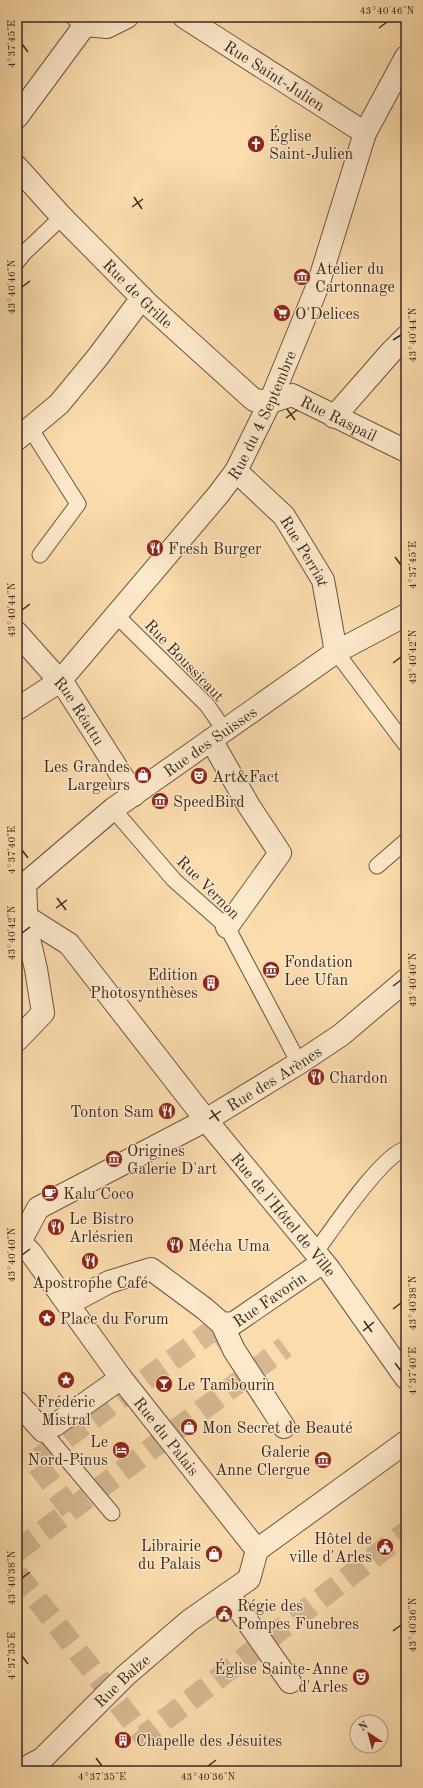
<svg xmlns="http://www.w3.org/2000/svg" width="423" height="1788" viewBox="0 0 423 1788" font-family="'Old Standard TT',serif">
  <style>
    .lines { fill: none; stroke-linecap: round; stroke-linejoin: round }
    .pedestrian-tunnel { stroke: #d5b891; stroke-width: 22; stroke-dasharray: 22 11; stroke-linecap: butt }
    .service-casing { stroke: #6b5543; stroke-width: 17 }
    .pedestrian-casing { stroke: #6b5543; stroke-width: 24 }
    .minor-casing { stroke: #6b5543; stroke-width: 24 }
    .service { stroke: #fce8ca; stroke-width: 15 }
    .pedestrian { stroke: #fce8ca; stroke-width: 22 }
    .minor { stroke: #fce8ca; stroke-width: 22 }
    .ticks { fill: none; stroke: #3b2820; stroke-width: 1.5 }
    .labels { text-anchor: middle; stroke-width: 3; stroke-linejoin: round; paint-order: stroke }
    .street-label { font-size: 16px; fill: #3b2820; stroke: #fce8ca }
    .poi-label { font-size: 16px; fill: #3b2820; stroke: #fce8ca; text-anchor: start }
    .neatline { fill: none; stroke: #3b2820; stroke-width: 1.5 }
    .ticks-label { font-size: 10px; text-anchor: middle; fill: #3b2820 }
  </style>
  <rect width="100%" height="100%" fill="#fbdcad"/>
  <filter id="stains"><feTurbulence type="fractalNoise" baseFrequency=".005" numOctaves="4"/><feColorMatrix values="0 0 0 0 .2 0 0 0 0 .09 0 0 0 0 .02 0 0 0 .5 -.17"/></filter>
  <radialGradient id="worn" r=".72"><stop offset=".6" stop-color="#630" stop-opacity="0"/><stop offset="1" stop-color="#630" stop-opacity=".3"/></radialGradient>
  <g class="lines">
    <!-- pedestrian-tunnel -->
    <g class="pedestrian-tunnel">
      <path d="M 71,1510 L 35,1461 L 217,1327 L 232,1347"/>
      <path d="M 17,1551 L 285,1347"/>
      <path d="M 17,1574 L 144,1736 L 406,1532"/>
    </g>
    <defs>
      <g id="service">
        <path d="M 17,262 L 24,253 L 62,217"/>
        <path d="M 30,428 L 78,504 L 40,555"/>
        <path d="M 117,616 L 207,705 L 225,731"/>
        <path d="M 336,652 L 406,745"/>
        <path d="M 113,809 L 174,880 L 227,927 L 299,1063"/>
        <path d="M 377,866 L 406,841"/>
        <path d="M 315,1253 C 331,1231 383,1153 406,1149"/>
        <path d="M 43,1431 L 112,1513"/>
      </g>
      <g id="pedestrian">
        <path id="s1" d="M 184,17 L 365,133 L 406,57"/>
        <path d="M 334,417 L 391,352 L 406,337"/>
        <path id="s2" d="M 17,633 L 66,688 L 134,795"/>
        <path d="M 211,740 L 249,806 L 280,853 L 227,927"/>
        <path id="s3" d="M 17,911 L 69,944 L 206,1120 L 329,1269 L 406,1378"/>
        <path id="s4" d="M 68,1304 L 109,1282 L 151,1269 L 205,1309 L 222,1324 L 234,1323 L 323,1262"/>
        <path d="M 222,1324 L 234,1350 L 284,1427"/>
      </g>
      <g id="minor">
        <path d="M 85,25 L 107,27 L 127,17"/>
        <path d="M 17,117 L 85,25 L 78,17"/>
        <path id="s5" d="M 17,167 L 62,217 L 149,305 L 254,400 L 270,402 L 292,395 L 406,451"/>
        <path d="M 17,439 L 59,404 L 97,358 L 142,298"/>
        <path id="s6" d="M 236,471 L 284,516 L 323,580 L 336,652"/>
        <path id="s7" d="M 17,709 L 60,681 L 218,495 L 236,471 L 270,402 L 318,285 L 365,133"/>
        <path id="s8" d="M 17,1040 L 43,1013 L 36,969 L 27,930 L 25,884 L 113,809 L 336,652 L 406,615"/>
        <path id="s9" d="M 17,1238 L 20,1242 L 38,1208 L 206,1120 L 299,1063 L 341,1035 L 406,980"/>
        <path d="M 17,1244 L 20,1242 L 31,1253 L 121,1378 L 55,1425 L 43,1431 L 17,1402"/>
        <path id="s10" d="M 121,1378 L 257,1550"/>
        <path d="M 228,1594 L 290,1682"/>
        <path id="s11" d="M 19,1771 L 42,1759 L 125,1676 L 189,1621 L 249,1579 L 257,1550 L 406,1442"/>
      </g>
    </defs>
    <!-- service casing -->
    <use href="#service" class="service-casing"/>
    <!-- pedestrian casing -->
    <use href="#pedestrian" class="pedestrian-casing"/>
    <!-- minor casing -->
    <use href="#minor" class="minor-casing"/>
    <!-- service -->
    <use href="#service" class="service"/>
    <!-- pedestrian -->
    <use href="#pedestrian" class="pedestrian"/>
    <!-- minor -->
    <use href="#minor" class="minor"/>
  </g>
  <!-- ticks -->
  <path class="ticks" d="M 379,28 L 387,22M 22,44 L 28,52M 134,197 L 142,209M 132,207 L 143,199M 22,287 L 30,281M 393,340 L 401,335M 287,409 L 295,420M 286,418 L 297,410M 395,557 L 401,565M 22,610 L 30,604M 393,663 L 401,657M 22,850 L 28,858M 57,898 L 66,910M 56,908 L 67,900M 22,933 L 30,927M 393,986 L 401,980M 211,1110 L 219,1121M 209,1119 L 221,1111M 22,1255 L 30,1249M 393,1309 L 401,1303M 364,1321 L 372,1332M 363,1331 L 374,1322M 395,1363 L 401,1371M 22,1578 L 30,1572M 393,1631 L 401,1625M 22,1656 L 28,1664M 96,1758 L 102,1766M 208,1766 L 216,1760"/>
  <!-- icons -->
  <defs>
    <symbol id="church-disc" viewBox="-11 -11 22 22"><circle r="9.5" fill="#8f2418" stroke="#fce8ca"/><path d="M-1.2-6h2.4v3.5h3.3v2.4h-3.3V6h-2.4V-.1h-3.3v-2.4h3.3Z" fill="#fff"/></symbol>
    <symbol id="museum-disc" viewBox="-11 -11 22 22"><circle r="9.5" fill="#8f2418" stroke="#fce8ca"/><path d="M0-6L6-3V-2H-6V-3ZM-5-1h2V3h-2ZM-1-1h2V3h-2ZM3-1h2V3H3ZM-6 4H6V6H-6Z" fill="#fff"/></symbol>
    <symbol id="supermarket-disc" viewBox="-11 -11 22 22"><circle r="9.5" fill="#8f2418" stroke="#fce8ca"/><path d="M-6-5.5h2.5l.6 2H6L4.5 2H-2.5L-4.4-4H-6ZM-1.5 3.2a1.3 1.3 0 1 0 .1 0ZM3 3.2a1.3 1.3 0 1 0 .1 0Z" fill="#fff"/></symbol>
    <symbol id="restaurant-disc" viewBox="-11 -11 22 22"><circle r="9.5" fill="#8f2418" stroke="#fce8ca"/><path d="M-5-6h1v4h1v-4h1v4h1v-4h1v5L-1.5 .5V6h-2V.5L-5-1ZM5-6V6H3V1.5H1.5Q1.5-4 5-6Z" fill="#fff"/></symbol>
    <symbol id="shop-disc" viewBox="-11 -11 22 22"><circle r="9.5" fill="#8f2418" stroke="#fce8ca"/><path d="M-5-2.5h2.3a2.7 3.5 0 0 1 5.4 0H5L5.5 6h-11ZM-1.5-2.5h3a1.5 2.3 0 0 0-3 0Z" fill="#fff"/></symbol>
    <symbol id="theatre-disc" viewBox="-11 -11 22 22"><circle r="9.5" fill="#8f2418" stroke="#fce8ca"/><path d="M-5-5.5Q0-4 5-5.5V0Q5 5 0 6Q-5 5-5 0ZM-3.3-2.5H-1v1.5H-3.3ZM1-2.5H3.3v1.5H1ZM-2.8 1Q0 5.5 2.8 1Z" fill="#fff"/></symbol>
    <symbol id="building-disc" viewBox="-11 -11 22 22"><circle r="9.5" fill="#8f2418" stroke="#fce8ca"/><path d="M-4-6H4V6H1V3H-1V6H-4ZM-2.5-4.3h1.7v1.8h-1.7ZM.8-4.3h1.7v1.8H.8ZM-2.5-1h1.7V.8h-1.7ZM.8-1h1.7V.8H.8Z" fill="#fff"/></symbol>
    <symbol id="cafe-disc" viewBox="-11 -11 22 22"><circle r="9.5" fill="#8f2418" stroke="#fce8ca"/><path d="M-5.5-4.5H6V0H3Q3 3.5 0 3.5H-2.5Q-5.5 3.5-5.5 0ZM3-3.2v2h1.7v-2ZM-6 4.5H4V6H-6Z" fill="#fff"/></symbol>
    <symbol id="sight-disc" viewBox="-11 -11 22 22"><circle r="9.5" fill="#8f2418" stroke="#fce8ca"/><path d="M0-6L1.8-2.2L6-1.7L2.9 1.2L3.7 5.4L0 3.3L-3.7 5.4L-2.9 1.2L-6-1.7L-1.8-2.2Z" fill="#fff"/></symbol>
    <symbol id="bar-disc" viewBox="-11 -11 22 22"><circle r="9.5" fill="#8f2418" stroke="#fce8ca"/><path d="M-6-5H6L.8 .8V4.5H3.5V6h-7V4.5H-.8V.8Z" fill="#fff"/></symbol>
    <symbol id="hotel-disc" viewBox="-11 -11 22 22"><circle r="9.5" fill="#8f2418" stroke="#fce8ca"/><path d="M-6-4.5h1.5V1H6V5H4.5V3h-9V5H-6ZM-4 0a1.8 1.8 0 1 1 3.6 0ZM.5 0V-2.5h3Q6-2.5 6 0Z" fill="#fff"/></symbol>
    <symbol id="civic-disc" viewBox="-11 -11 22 22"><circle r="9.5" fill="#8f2418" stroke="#fce8ca"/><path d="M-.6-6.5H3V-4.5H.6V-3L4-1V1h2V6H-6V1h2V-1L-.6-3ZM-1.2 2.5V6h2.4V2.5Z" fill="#fff"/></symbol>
  </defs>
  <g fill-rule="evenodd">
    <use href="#church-disc" x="246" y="134" width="20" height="20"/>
    <use href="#museum-disc" x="292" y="267" width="20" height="20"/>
    <use href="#supermarket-disc" x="272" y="303" width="20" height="20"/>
    <use href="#restaurant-disc" x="145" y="538" width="20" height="20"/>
    <use href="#shop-disc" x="133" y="765" width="20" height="20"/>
    <use href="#theatre-disc" x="189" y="766" width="20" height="20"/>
    <use href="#museum-disc" x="150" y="791" width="20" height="20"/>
    <use href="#museum-disc" x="261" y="960" width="20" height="20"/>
    <use href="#building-disc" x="201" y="973" width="20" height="20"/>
    <use href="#restaurant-disc" x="306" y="1067" width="20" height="20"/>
    <use href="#restaurant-disc" x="157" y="1101" width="20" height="20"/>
    <use href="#museum-disc" x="104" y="1149" width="20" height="20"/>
    <use href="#cafe-disc" x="40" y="1183" width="20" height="20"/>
    <use href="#restaurant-disc" x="46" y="1217" width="20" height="20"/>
    <use href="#restaurant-disc" x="165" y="1235" width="20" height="20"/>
    <use href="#restaurant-disc" x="80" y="1251" width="20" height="20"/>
    <use href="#sight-disc" x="37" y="1308" width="20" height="20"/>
    <use href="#sight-disc" x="56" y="1370" width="20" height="20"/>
    <use href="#bar-disc" x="154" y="1374" width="20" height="20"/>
    <use href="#shop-disc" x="179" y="1417" width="20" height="20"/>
    <use href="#hotel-disc" x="111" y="1440" width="20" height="20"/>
    <use href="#museum-disc" x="313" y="1450" width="20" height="20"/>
    <use href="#civic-disc" x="375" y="1537" width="20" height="20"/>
    <use href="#shop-disc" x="204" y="1544" width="20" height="20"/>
    <use href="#civic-disc" x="214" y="1604" width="20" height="20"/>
    <use href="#theatre-disc" x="351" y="1667" width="20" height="20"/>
    <use href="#building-disc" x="113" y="1730" width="20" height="20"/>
  </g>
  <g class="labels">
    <!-- street labels -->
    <g class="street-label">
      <text dy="6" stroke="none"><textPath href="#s1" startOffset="108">Rue Saint-Julien</textPath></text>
      <text dy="6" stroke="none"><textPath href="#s5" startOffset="175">Rue de Grille</textPath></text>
      <text dy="6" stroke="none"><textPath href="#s7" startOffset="387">Rue du 4 Septembre</textPath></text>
      <text dy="6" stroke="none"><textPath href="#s5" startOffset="424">Rue Raspail</textPath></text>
      <text dy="6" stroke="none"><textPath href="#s6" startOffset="107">Rue Perriat</textPath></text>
      <text transform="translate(185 660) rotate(46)" y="6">Rue Boussicaut</text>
      <text dy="6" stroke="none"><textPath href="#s2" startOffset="100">Rue Réattu</textPath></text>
      <text dy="6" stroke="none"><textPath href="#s8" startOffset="402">Rue des Suisses</textPath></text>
      <text transform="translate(209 887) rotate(45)" y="6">Rue Vernon</text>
      <text dy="6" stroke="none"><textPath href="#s9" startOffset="313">Rue des Arènes</textPath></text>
      <text dy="6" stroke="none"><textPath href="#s3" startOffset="407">Rue de l'Hôtel de Ville</textPath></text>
      <text dy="6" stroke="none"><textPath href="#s4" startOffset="235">Rue Favorin</textPath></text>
      <text dy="6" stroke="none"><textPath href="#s10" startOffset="74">Rue du Palais</textPath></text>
      <text dy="6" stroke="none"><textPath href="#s11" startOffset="138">Rue Balze</textPath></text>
    </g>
    <!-- poi labels -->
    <g class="poi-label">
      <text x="269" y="141">Église<tspan x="269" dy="18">Saint-Julien</tspan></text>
      <text x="315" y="274">Atelier du<tspan x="315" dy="18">Cartonnage</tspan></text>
      <text x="295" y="319">O'Delices</text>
      <text x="168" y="554">Fresh Burger</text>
      <text x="130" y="772" text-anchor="end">Les Grandes<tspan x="130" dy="18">Largeurs</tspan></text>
      <text x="212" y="782">Art&amp;Fact</text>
      <text x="173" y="807">SpeedBird</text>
      <text x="284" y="967">Fondation<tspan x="284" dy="18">Lee Ufan</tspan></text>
      <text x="198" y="980" text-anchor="end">Edition<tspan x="198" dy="18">Photosynthèses</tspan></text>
      <text x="329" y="1083">Chardon</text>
      <text x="154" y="1117" text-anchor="end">Tonton Sam</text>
      <text x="127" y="1156">Origines<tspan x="127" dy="18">Galerie D'art</tspan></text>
      <text x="63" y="1199">Kalu Coco</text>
      <text x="69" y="1224">Le Bistro<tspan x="69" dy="18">Arlésrien</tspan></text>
      <text x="188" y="1251">Mécha Uma</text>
      <text x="90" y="1288" text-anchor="middle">Apostrophe Café</text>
      <text x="60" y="1324">Place du Forum</text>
      <text x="177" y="1390">Le Tambourin</text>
      <text x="66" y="1407" text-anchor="middle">Frédéric<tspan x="66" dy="18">Mistral</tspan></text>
      <text x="202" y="1433">Mon Secret de Beauté</text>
      <text x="108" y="1447" text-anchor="end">Le<tspan x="108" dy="18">Nord-Pinus</tspan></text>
      <text x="310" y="1457" text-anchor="end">Galerie<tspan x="310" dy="18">Anne Clergue</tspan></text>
      <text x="372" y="1544" text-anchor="end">Hôtel de<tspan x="372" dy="18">ville d'Arles</tspan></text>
      <text x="201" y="1551" text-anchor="end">Librairie<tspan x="201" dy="18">du Palais</tspan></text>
      <text x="237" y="1611">Régie des<tspan x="237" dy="18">Pompes Funebres</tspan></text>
      <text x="348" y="1674" text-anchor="end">Église Sainte-Anne<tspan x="348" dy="18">d'Arles</tspan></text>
      <text x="136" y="1746">Chapelle des Jésuites</text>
    </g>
  </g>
  <!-- margin -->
  <rect width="423" height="1788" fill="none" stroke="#fbdcad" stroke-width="44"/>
  <!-- north arrow -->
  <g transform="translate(369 1734) rotate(324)"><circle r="19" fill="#fce8ca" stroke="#af9b86"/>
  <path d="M0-3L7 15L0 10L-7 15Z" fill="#8f2418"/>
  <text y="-6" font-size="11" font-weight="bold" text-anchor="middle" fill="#3b2820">N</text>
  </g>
  <rect x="22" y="22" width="379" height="1744" class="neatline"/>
  <g class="ticks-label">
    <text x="387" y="14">43°40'46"N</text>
    <text transform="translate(11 44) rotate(-90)" y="4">4°37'45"E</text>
    <text transform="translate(11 287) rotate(-90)" y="4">43°40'46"N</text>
    <text transform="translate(412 335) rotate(-90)" y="4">43°40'44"N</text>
    <text transform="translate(412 565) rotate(-90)" y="4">4°37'45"E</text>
    <text transform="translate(11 610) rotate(-90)" y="4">43°40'44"N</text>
    <text transform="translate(412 657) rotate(-90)" y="4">43°40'42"N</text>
    <text transform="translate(11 850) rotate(-90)" y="4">4°37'40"E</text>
    <text transform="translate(11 933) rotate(-90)" y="4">43°40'42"N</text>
    <text transform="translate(412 980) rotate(-90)" y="4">43°40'40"N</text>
    <text transform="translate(11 1255) rotate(-90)" y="4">43°40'40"N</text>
    <text transform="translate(412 1303) rotate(-90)" y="4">43°40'38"N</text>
    <text transform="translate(412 1371) rotate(-90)" y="4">4°37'40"E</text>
    <text transform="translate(11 1578) rotate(-90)" y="4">43°40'38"N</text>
    <text transform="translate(412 1625) rotate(-90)" y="4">43°40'36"N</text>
    <text transform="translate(11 1656) rotate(-90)" y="4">4°37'35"E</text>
    <text x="102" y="1780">4°37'35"E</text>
    <text x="208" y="1780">43°40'36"N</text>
  </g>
  <rect width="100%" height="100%" filter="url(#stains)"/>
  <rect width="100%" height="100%" fill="url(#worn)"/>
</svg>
